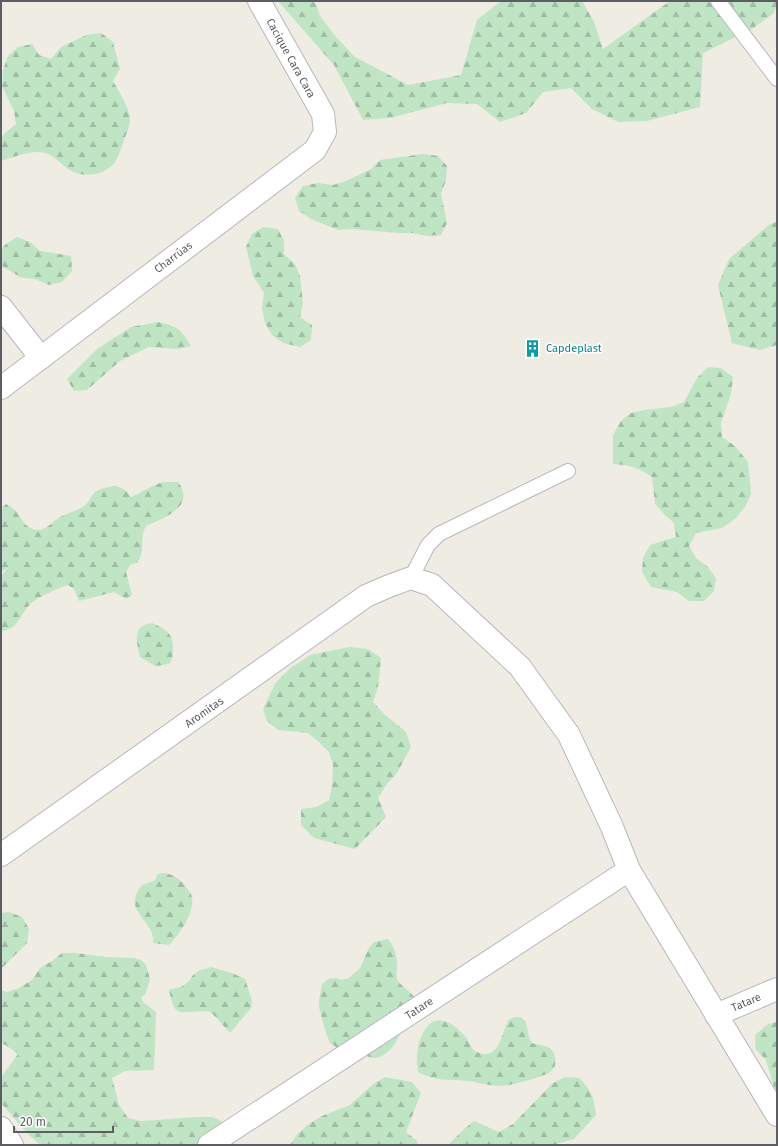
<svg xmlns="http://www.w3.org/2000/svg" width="778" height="1146" viewBox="0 0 778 1146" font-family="'Fira Sans',sans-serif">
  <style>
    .forest { fill: url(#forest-firs) }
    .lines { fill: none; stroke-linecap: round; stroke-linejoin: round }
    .service-casing { stroke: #b6b8bd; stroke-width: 16 }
    .minor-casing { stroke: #b6b8bd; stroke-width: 24 }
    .service { stroke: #fff; stroke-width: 14 }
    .minor { stroke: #fff; stroke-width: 22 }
    .labels { text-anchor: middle; stroke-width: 3; stroke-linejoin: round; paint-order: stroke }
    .street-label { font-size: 11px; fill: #5c5e64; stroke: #fff }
    .culture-label { font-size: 11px; fill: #0d838f; stroke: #fff; text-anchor: start }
  </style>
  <defs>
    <pattern id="forest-firs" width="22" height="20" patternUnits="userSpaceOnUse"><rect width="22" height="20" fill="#c0e5c4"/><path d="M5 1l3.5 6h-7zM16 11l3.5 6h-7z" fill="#9fbda3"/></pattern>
  </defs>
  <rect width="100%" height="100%" fill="#eeece3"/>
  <!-- forest -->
  <g class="forest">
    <path d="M 278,1 L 315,1 L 320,16 L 336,37 L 355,57 L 408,85 L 461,75 L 477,20 L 501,1 L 582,1 L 594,22 L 603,49 L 670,1 L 777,1 L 777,5 L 774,13 L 752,29 L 703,53 L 700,107 L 647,121 L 618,122 L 592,109 L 571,88 L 543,92 L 526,113 L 500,122 L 477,104 L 447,103 L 390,118 L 363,120 L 334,65 Z"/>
    <path d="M 101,33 L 113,42 L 120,69 L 113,81 C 120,94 129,106 130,120 C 130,127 125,136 123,143 C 121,149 119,156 116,160 C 107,176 82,179 68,169 C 60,163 55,156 45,153 C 31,149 15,157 1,161 L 1,138 L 5,133 L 16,124 L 14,111 L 2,86 L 3,70 L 8,56 L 18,47 L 32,44 L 39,55 L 51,59 L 61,47 L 86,35 Z"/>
    <path d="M 423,154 L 438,156 L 447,166 L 446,180 L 441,194 L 447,223 L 441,235 L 427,236 L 413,233 L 398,233 L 352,229 L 338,230 L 311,219 L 299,211 L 295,198 L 303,186 L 318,183 L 333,185 L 346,181 L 371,169 L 380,160 Z"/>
    <path d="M 777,222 L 777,345 L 759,350 L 732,343 L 718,285 L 729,259 L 770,224 Z"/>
    <path d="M 263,227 L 278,229 L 284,241 L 284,254 L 295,264 L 300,276 L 303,303 L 300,317 L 312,325 L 311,340 L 300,347 L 283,343 L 272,335 L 265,323 L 262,308 L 264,293 L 253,276 L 246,247 L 252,234 Z"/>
    <path d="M 17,237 L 30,242 L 40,251 L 71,256 L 72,271 L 62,282 L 49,285 L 35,279 L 22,278 L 3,267 L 1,264 L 1,249 L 6,244 Z"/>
    <path d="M 158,322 C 177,326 181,329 191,346 L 178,349 L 149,347 L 120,361 L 87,390 L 74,391 L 67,379 L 97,349 L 131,327 Z"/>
    <path d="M 708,367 L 721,368 L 733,377 L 731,394 L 721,423 L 722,437 L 735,446 L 748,462 L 751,494 L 745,507 L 736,518 L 722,528 L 696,533 L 689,546 L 696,558 L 707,566 L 716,578 L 714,591 L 704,601 L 689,601 L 677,592 L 651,587 L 642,572 L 643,558 L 650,545 L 676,537 L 674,523 L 664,514 L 655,504 L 652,477 C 637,467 630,465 613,464 L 613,435 L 621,421 L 631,413 L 644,410 L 671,407 L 684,402 L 697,378 Z"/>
    <path d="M 164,482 L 178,482 C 197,507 163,518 146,526 C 139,538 146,548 138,562 L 130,565 L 126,572 L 132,595 L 126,599 L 114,592 L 79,601 L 74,589 L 68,585 C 59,588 41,596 34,601 C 20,611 21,629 1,631 L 1,577 L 7,568 L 1,572 L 1,509 L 6,504 C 8,505 10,506 11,507 C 22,514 22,529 38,530 C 46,530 51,523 57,519 C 65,513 76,512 84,506 C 89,502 90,498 93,494 C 98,488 113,485 119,487 C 124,488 128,493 131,497 C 143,492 152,485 164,482 Z"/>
    <path d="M 152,623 C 165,629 173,632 173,648 C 173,655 173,658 169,664 L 155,666 L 140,657 C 137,642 131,626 152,623 Z"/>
    <path d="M 349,647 L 368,649 L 381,658 L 378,687 L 373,702 L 384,714 L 406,732 L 411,747 L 397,773 L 387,784 L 378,798 L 386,817 L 355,849 L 314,838 L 301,825 L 301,809 L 316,807 L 329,800 L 332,786 L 333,765 L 329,752 L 319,742 L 308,733 L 278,730 L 267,721 L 263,709 L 275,684 L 288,670 L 310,655 Z"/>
    <path d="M 165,873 C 174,875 178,878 184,884 C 185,887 188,889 190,892 C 199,907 180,934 169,945 L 153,943 C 153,939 153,935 151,931 C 144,916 127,908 139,889 C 143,882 149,884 155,880 C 156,878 157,876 158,874 Z"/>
    <path d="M 9,912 L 22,917 L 29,929 L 27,943 L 1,969 L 1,913 Z"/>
    <path d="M 388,939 C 394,946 397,955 397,965 C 397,971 395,975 398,981 C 404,989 412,991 417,1002 C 413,1008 409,1015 406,1021 C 399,1036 393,1055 375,1058 C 368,1058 363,1053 357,1053 C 354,1052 350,1054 347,1054 L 330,1043 L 325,1030 L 319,1007 L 319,1001 L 322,984 L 328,979 L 336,978 L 342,980 L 349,978 L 360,968 L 369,948 L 374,942 Z"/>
    <path d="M 62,953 L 76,953 L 105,957 L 134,958 L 141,960 L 146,965 L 150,979 L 146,993 L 141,998 L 144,1003 L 156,1012 L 154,1070 L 125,1071 L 112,1078 L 119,1105 L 128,1118 L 141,1121 L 198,1117 L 213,1117 L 225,1123 L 222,1145 L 40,1145 L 28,1134 L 1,1103 L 1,1081 L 2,1076 L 18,1054 L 7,1046 L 1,1043 L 1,990 L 7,992 L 19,988 L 32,980 L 40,968 L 52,961 Z"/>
    <path d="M 211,967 L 232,973 L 245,979 L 252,1001 L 251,1008 L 230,1033 C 226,1029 214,1014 210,1012 C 208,1011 204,1011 201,1011 C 176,1013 175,1016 169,990 L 183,986 L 189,981 L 193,975 L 198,971 Z"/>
    <path d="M 514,1017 L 521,1017 L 526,1022 L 529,1037 L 532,1043 C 538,1045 545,1045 550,1048 C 553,1051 555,1055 555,1059 C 556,1064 555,1069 550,1072 C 544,1077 511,1085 503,1086 C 491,1086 480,1083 469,1081 C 450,1079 436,1082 418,1072 C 416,1063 417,1051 419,1042 C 420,1039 422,1036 423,1033 C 434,1011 451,1021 464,1035 C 468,1039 469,1044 472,1048 C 475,1052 481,1054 486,1054 C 500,1053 503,1031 508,1020 Z"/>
    <path d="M 777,1022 L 777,1091 L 774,1087 L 766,1060 L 756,1050 L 755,1035 L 768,1024 Z"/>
    <path d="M 385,1077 L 412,1082 L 421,1093 L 406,1132 L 417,1141 L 418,1145 L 290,1145 L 298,1133 L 309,1124 L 322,1116 L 350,1105 L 373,1084 Z"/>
    <path d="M 565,1077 L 579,1078 C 592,1091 594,1097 596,1115 L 574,1139 L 552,1145 L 448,1145 L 463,1130 L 474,1121 L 499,1132 L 513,1124 L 553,1083 Z"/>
  </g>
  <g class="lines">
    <defs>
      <g id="service">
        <path d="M 718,1 L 777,79"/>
        <path d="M 411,578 L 428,545 L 439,534 L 568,471"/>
      </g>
      <g id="minor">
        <path d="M 1,307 L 41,358"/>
        <path d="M 1,388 L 315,150 L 325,132 L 323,114 L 259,1"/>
        <path d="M 1,855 L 366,596 L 389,586 L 411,578 L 432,585 L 520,667 L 569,735 L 612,827 L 629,870 L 777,1115"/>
        <path d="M 716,1015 L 777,989"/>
        <path d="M 1,1128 L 12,1145"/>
        <path d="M 209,1145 L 629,870"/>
      </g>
    </defs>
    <!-- service casing -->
    <use href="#service" class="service-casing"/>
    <!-- minor casing -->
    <use href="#minor" class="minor-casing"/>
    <!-- service -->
    <use href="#service" class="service"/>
    <!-- minor -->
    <use href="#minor" class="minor"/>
  </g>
  <!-- icons -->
  <defs>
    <symbol id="building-bare" viewBox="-9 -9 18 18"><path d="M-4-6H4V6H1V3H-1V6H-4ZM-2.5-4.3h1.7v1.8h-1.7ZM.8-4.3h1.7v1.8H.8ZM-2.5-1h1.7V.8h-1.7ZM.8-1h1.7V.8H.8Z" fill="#0f9aa8" stroke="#fff" stroke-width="2.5" paint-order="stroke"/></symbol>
  </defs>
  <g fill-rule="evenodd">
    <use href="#building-bare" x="520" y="336" width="25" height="25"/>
  </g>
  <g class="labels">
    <!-- street labels -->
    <g class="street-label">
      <text transform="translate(291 58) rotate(61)" y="4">Cacique Cara Cara</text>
      <text transform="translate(173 257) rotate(-37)" y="4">Charrúas</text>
      <text transform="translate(204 712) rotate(-35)" y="4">Aromitas</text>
      <text transform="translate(746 1002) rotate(-23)" y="4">Tatare</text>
      <text transform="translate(419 1008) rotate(-33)" y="4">Tatare</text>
    </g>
    <!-- culture labels -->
    <g class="culture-label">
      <text x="546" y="352">Capdeplast</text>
    </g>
  </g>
  <!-- border -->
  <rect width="778" height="1146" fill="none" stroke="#5c5e64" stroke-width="4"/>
  <!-- scale -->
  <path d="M14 1126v6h99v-6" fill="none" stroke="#5c5e64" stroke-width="2"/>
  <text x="20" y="1126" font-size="12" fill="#5c5e64" stroke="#ffffff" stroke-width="3" paint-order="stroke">20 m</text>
</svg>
